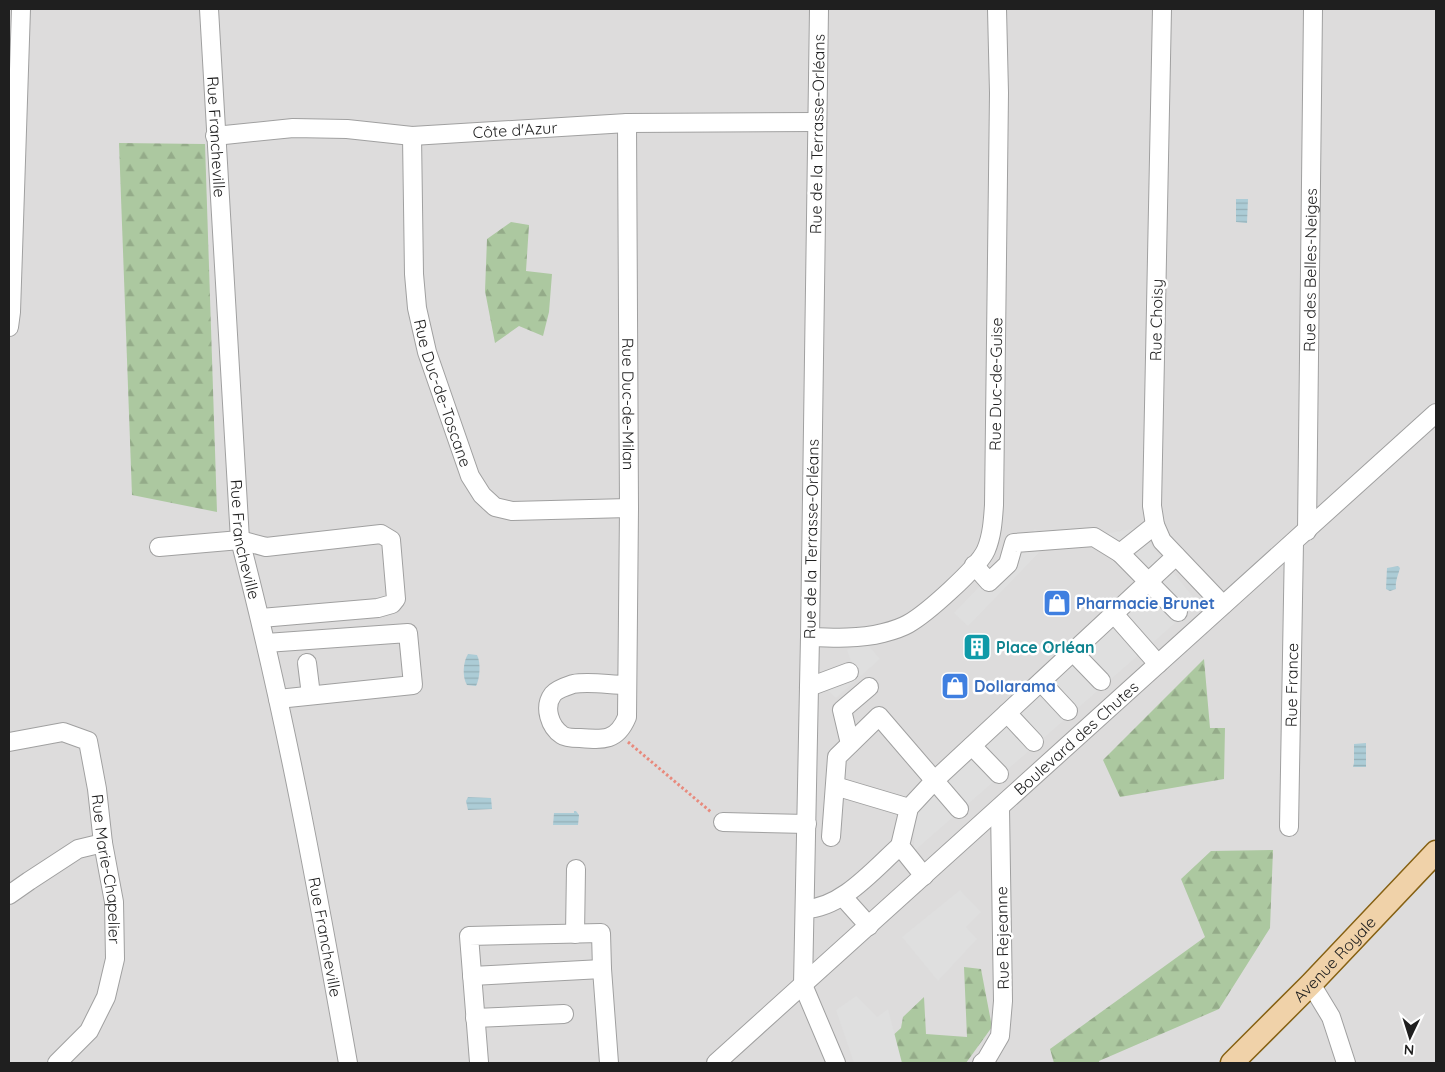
<svg xmlns="http://www.w3.org/2000/svg" width="1445" height="1072" viewBox="0 0 1445 1072" font-family="Quicksand,sans-serif">
  <style>
    .residential { fill: #dddcdc }
    .forest { fill: url(#forest-firs) }
    .parking { fill: #dfdfdf }
    .water { fill: url(#water-rules) }
    .lines { fill: none; stroke-linecap: round; stroke-linejoin: round }
    .minor-casing { stroke: #a0a0a0; stroke-width: 20 }
    .major-casing { stroke: #866113; stroke-width: 25 }
    .path { stroke: #e88a7d; stroke-width: 3; stroke-dasharray: 2.5 2.5; stroke-linecap: butt }
    .minor { stroke: #fff; stroke-width: 18 }
    .major { stroke: #f0d2a9; stroke-width: 22 }
    .labels { text-anchor: middle; stroke-width: 5; stroke-linejoin: round; paint-order: stroke }
    .street-label { font-size: 16px; fill: #1f1f1f; stroke: #fff }
    .shop-label { font-size: 16px; font-weight: bold; fill: #366cbe; stroke: #fff; text-anchor: start }
    .culture-label { font-size: 16px; font-weight: bold; fill: #0d838f; stroke: #fff; text-anchor: start }
  </style>
  <defs>
    <pattern id="forest-firs" width="22" height="20" patternUnits="userSpaceOnUse" patternTransform="scale(1.25)"><rect width="22" height="20" fill="#acc8a0"/><path d="M5 1l3.5 6h-7zM16 11l3.5 6h-7z" fill="#94ab89"/></pattern>
    <pattern id="water-rules" width="6" height="5" patternUnits="userSpaceOnUse" patternTransform="scale(1.25)"><rect width="6" height="5" fill="#acccd6"/><path d="M0 2.5h6" fill="none" stroke="#94afb7"/></pattern>
  </defs>
  <rect width="100%" height="100%" fill="#eeece6"/>
  <!-- residential -->
  <rect class="residential" x="9" y="9" width="1427" height="1054"/>
  <!-- forest -->
  <g class="forest">
    <path d="M 119,143 L 205,144 L 217,512 L 132,495 Z"/>
    <path d="M 511,222 L 529,225 L 526,271 L 552,274 L 549,312 L 543,336 L 519,326 L 495,343 L 485,291 L 487,239 Z"/>
    <path d="M 1204,659 L 1210,728 L 1225,728 L 1224,779 L 1120,797 L 1103,760 Z"/>
    <path d="M 1273,850 L 1270,928 L 1219,1009 L 1099,1061 L 1099,1063 L 1054,1063 L 1050,1049 L 1205,937 L 1181,879 L 1211,851 Z"/>
    <path d="M 964,967 L 981,969 L 992,1027 L 966,1063 L 884,1063 L 880,1047 L 901,1028 L 903,1017 L 924,997 L 926,1034 L 967,1037 Z"/>
  </g>
  <!-- parking -->
  <g class="parking">
    <path d="M 1137,528 L 1198,603 L 914,851 L 915,795 L 1140,582 L 1099,535 Z"/>
    <path d="M 1035,529 L 1049,542 L 968,626 L 954,613 Z"/>
    <path d="M 865,641 L 880,659 L 836,698 L 827,690 L 853,667 L 847,650 Z"/>
    <path d="M 960,890 L 981,912 L 966,927 L 977,939 L 938,981 L 902,937 Z"/>
    <path d="M 856,996 L 877,1017 L 888,1009 L 902,1063 L 854,1063 L 836,1010 Z"/>
  </g>
  <!-- water -->
  <g class="water">
    <path d="M 1236,199 L 1248,199 L 1247,223 L 1236,222 Z"/>
    <path d="M 1398,566 L 1400,568 C 1398,576 1395,581 1396,589 L 1390,591 L 1386,589 L 1387,568 Z"/>
    <path d="M 468,654 L 477,655 C 481,663 480,678 476,686 L 467,685 C 462,677 463,662 468,654 Z"/>
    <path d="M 1366,743 L 1366,767 L 1353,767 L 1354,763 L 1354,744 Z"/>
    <path d="M 468,797 L 491,798 L 492,809 L 468,810 L 466,801 Z"/>
    <path d="M 574,811 L 576,811 L 579,815 L 578,825 L 553,825 L 554,813 L 574,813 Z"/>
  </g>
  <g class="lines">
    <defs>
      <g id="minor">
        <path id="s1" d="M 209,9 L 240,540 C 285,712 317,888 348,1063"/>
        <path d="M 819,9 L 810,637 L 803,985 L 836,1063"/>
        <path d="M 1162,9 L 1152,506 L 1155,525 L 1162,541 L 1223,605"/>
        <path id="s2" d="M 627,123 L 629,508 L 627,717 C 617,741 604,740 580,738 C 575,738 566,738 562,735 C 550,727 543,707 553,694 C 557,689 567,686 573,684 C 590,681 610,685 627,685"/>
        <path id="s3" d="M 215,136 L 293,128 L 347,129 L 412,136 L 627,123 L 816,122"/>
        <path id="s4" d="M 412,136 L 414,274 L 417,308 L 427,352 L 470,476 L 482,495 L 495,507 L 512,511 L 629,508"/>
        <path d="M 9,327 L 11,312 L 21,9"/>
        <path d="M 1155,525 L 1120,553 L 1178,612"/>
        <path id="s5" d="M 1307,531 L 1313,9"/>
        <path d="M 159,547 L 240,540 L 266,547 L 381,534 L 391,540 L 396,599 L 392,604 L 378,608 L 261,618"/>
        <path d="M 974,565 L 989,582 L 1008,564 L 1014,543 L 1094,537 L 1120,553"/>
        <path d="M 1114,614 L 1158,664"/>
        <path id="s6" d="M 810,637 C 835,638 859,639 883,633 C 891,631 901,628 908,624 C 926,614 978,568 986,550 C 992,536 993,520 994,505 L 999,93 L 997,9"/>
        <path d="M 266,643 L 408,633 L 413,685 L 278,699"/>
        <path d="M 1073,652 L 1101,681"/>
        <path d="M 307,663 L 311,695"/>
        <path d="M 1041,682 L 1068,711"/>
        <path d="M 809,687 L 849,672"/>
        <path d="M 1007,713 L 1034,742"/>
        <path id="s7" d="M 9,742 L 63,732 L 88,741 L 97,789 L 103,843 L 114,902 L 115,959 L 106,997 L 89,1031 L 57,1063"/>
        <path d="M 850,744 L 842,710 L 869,687"/>
        <path d="M 972,746 L 999,774"/>
        <path d="M 835,786 L 909,808"/>
        <path d="M 723,822 L 807,824"/>
        <path id="s8" d="M 1289,827 L 1294,542"/>
        <path d="M 831,837 L 837,757 L 879,716 L 959,809"/>
        <path d="M 924,876 L 900,846 L 909,808 L 935,780 L 1176,556"/>
        <path d="M 9,895 L 29,881 L 78,849 L 103,843"/>
        <path d="M 843,897 L 869,926"/>
        <path d="M 805,909 C 842,908 874,869 900,846"/>
        <path d="M 575,934 L 576,869"/>
        <path d="M 472,976 L 602,969"/>
        <path d="M 1311,984 L 1331,1017 L 1346,1063"/>
        <path d="M 475,1018 L 564,1014"/>
        <path d="M 479,1062 L 469,936 L 601,933 L 602,969 L 609,1063"/>
        <path id="s9" d="M 716,1063 L 1436,413"/>
        <path d="M 982,1063 L 986,1060 L 1000,1036 L 1003,1001 L 1000,808"/>
      </g>
      <g id="major">
        <path id="s10" d="M 1232,1063 L 1311,984 L 1436,852"/>
      </g>
    </defs>
    <!-- minor casing -->
    <use href="#minor" class="minor-casing"/>
    <!-- major casing -->
    <use href="#major" class="major-casing"/>
    <!-- path -->
    <path class="path" d="M 628,742 L 711,812"/>
    <!-- minor -->
    <use href="#minor" class="minor"/>
    <!-- major -->
    <use href="#major" class="major"/>
  </g>
  <!-- icons -->
  <defs>
    <symbol id="shop-square" viewBox="-11 -11 22 22"><rect x="-9" y="-9" width="18" height="18" rx="4" fill="#3f7fe0" stroke="#fff"/><path d="M-5-2.5h2.3a2.7 3.5 0 0 1 5.4 0H5L5.5 6h-11ZM-1.5-2.5h3a1.5 2.3 0 0 0-3 0Z" fill="#fff"/></symbol>
    <symbol id="building-square" viewBox="-11 -11 22 22"><rect x="-9" y="-9" width="18" height="18" rx="4" fill="#0f9aa8" stroke="#fff"/><path d="M-4-6H4V6H1V3H-1V6H-4ZM-2.5-4.3h1.7v1.8h-1.7ZM.8-4.3h1.7v1.8H.8ZM-2.5-1h1.7V.8h-1.7ZM.8-1h1.7V.8H.8Z" fill="#fff"/></symbol>
  </defs>
  <g fill-rule="evenodd">
    <use href="#shop-square" x="1041" y="587" width="32" height="32"/>
    <use href="#building-square" x="961" y="631" width="32" height="32"/>
    <use href="#shop-square" x="939" y="670" width="32" height="32"/>
  </g>
  <g class="labels">
    <!-- street labels -->
    <g class="street-label">
      <text dy="6" stroke="none"><textPath href="#s3" startOffset="301">Côte d'Azur</textPath></text>
      <text transform="translate(817 134) rotate(-89)" y="6">Rue de la Terrasse-Orléans</text>
      <text dy="6" stroke="none"><textPath href="#s1" startOffset="128">Rue Francheville</textPath></text>
      <text dy="6" stroke="none"><textPath href="#s5" startOffset="261">Rue des Belles-Neiges</textPath></text>
      <text transform="translate(1156 320) rotate(-89)" y="6">Rue Choisy</text>
      <text dy="6" stroke="none"><textPath href="#s6" startOffset="375">Rue Duc-de-Guise</textPath></text>
      <text dy="6" stroke="none"><textPath href="#s4" startOffset="261">Rue Duc-de-Toscane</textPath></text>
      <text dy="6" stroke="none"><textPath href="#s2" startOffset="281">Rue Duc-de-Milan</textPath></text>
      <text transform="translate(811 539) rotate(-89)" y="6">Rue de la Terrasse-Orléans</text>
      <text dy="6" stroke="none"><textPath href="#s1" startOffset="532">Rue Francheville</textPath></text>
      <text dy="6" stroke="none"><textPath href="#s8" startOffset="142">Rue France</textPath></text>
      <text dy="6" stroke="none"><textPath href="#s9" startOffset="485">Boulevard des Chutes</textPath></text>
      <text dy="6" stroke="none"><textPath href="#s7" startOffset="211">Rue Marie-Chapelier</textPath></text>
      <text dy="6" stroke="none"><textPath href="#s1" startOffset="938">Rue Francheville</textPath></text>
      <text transform="translate(1002 938) rotate(-91)" y="6">Rue Rejeanne</text>
      <text dy="6" stroke="none"><textPath href="#s10" startOffset="146">Avenue Royale</textPath></text>
    </g>
    <!-- shop labels -->
    <g class="shop-label">
      <text x="1076" y="609">Pharmacie Brunet</text>
      <text x="974" y="692">Dollarama</text>
    </g>
    <!-- culture labels -->
    <g class="culture-label">
      <text x="996" y="653">Place Orléan</text>
    </g>
  </g>
  <!-- border -->
  <rect width="1445" height="1072" fill="none" stroke="#1f1f1f" stroke-width="20"/>
  <!-- north arrow -->
  <g transform="translate(1410 1037) rotate(184)" stroke="#ffffff" stroke-width="4" paint-order="stroke">
  <path d="M0-4L9 19L0 12L-9 19Z" fill="#1f1f1f"/>
  <text y="-8" font-size="14" font-weight="bold" text-anchor="middle" fill="#1f1f1f">N</text>
  </g>
</svg>
